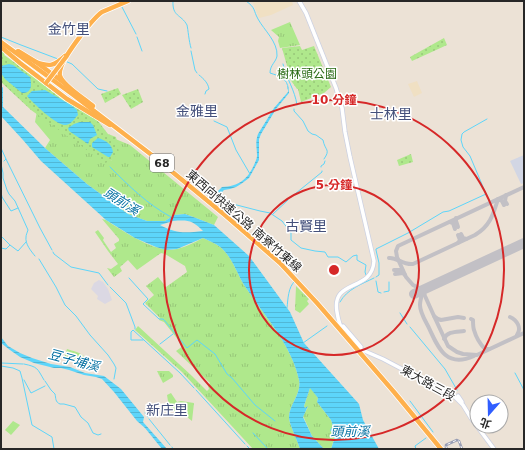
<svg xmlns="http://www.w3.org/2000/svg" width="525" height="450" viewBox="0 0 525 450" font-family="'DejaVu Sans','Noto Sans TC',sans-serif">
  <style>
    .industrial { fill: #dbd8e3 }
    .education { fill: #f0e0c3 }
    .airport { fill: #d2d6e4 }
    .grass { fill: url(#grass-tufts) }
    .park { fill: url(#park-dots) }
    .water { fill: url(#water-rules); fill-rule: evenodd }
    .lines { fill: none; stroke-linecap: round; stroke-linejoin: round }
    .stream { stroke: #5dd5fa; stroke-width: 1 }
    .taxiway { stroke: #c2c0c5; stroke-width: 4 }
    .runway { stroke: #c2c0c5; stroke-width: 10 }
    .secondary-casing { stroke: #ccd1e2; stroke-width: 5 }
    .trunk-casing { stroke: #fff; stroke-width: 6 }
    .secondary { stroke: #fff; stroke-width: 3.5 }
    .trunk { stroke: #feb04c; stroke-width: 4.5 }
    .rail-casing { stroke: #999eb4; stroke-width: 2.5 }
    .rail { stroke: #fff; stroke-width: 1; stroke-dasharray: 3; stroke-linecap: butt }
    .trunk-bridge-casing { stroke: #fff; stroke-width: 6; stroke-linecap: butt }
    .trunk-bridge { stroke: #feb04c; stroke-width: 4.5 }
    .ring { fill: none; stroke: #d62828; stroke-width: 2 }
    .labels { text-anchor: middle; stroke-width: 3; stroke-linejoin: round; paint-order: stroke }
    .shield { fill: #fff; stroke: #686868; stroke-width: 1 }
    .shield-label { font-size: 11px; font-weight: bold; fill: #272727 }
    .park-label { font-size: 12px; fill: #276912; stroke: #fff }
    .street-label { font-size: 12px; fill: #272727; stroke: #fff }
    .water-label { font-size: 13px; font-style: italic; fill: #016fa1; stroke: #fff }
    .quarter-label { font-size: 14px; fill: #44507b; stroke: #fff }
    .centre { fill: #d62828; stroke: #fff; stroke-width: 2 }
    .ring-label { font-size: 12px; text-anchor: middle; font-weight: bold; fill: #d62828; stroke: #fff; stroke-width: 3; stroke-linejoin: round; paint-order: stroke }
  </style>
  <defs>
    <pattern id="grass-tufts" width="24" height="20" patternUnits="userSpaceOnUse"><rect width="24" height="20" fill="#afe88c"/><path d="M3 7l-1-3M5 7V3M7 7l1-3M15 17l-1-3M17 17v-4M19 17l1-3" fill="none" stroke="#97c779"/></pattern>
    <pattern id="park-dots" width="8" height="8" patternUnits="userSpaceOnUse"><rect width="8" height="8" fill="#afe88c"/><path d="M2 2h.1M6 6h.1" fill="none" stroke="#97c779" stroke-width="1.8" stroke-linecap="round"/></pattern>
    <pattern id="water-rules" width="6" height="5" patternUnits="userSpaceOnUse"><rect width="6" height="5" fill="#5dd5fa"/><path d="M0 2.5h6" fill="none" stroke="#51b7d6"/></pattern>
  </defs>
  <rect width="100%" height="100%" fill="#ece2d6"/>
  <!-- industrial -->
  <path class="industrial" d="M 99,280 L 103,282 L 108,289 L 112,300 L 105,304 L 97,299 L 98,296 L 91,289 L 94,283 Z"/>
  <!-- education -->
  <g class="education">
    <path d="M 249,1 L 292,1 L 293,5 L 271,15 L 259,18 L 253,3 Z"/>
    <path d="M 417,81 L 422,93 L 414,97 L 408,84 Z"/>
  </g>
  <!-- airport -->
  <path class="airport" d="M 524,155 L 524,183 L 521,184 L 510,161 Z"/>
  <!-- grass -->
  <g class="grass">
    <path d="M 290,22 L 300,45 L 280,48 L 278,41 L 279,37 L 271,30 Z"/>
    <path d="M 37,111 L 97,153 L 111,161 L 115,155 L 113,138 L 130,145 L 218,217 L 214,225 L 196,218 L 185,214 L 174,215 L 165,221 L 147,221 L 128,214 L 87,184 L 45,148 L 50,140 L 35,122 Z"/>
    <path d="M 102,219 L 106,220 C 123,231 156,254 177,249 C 186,247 195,242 203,238 C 212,242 220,245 226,253 C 233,261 238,275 244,285 C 263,314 292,345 299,380 C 302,393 289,405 289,417 C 289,424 298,442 300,449 L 253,449 L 182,372 L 135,330 L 138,326 L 192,376 L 207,391 L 209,389 L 208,386 L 210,383 L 176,351 L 183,346 L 164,322 L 159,320 L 160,318 L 145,303 L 154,295 L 146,286 L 158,277 L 166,287 L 187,272 L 185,266 L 165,254 L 161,253 L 137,270 L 128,260 L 120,267 L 122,271 L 114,277 L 107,268 L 111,269 L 118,264 L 108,251 L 95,232 L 98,230 L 104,238 L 103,240 L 111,252 L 116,248 L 114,244 L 119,241 L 119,239 Z"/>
    <path d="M 296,286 L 309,299 L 307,301 L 309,304 L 300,313 L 295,310 Z"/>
    <path d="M 67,349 C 73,351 79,352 84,356 L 83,357 L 91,364 L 91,366 L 64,358 Z"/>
    <path d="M 157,371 L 169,371 L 173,375 L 173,377 L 163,383 Z"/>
    <path d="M 310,387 L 318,398 L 317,402 L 331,420 L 333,426 L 331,430 L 335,436 L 331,449 L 324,449 L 312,436 L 304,418 L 303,416 L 308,407 L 305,408 L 304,406 L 309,391 Z"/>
    <path d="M 171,393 L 177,402 L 181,401 L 194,403 L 192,421 L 187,417 L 179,415 L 169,407 L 167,395 Z"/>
    <path d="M 13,421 L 20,425 L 11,435 L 5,430 Z"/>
  </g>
  <!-- park -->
  <g class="park">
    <path d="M 444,38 L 447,45 L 412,61 L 410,57 Z"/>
    <path d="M 1,46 L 7,50 L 4,55 L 98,121 L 108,134 L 116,137 L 119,153 L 113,160 L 105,163 L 31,110 L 1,82 Z"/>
    <path d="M 300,46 L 302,50 L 314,46 L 331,87 L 324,93 L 301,102 L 298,89 L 297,89 L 287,75 L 289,73 L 282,48 Z"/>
    <path d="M 118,88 L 121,94 L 105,103 L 101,94 Z"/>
    <path d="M 138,89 L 143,102 L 131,109 L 122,95 Z"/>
    <path d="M 411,154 L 413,162 L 399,166 L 397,160 Z"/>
  </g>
  <!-- water -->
  <g class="water">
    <path d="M 9,64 L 13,65 L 30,77 C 32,85 32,93 22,93 L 5,79 L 1,73 L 1,66 Z"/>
    <path d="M 288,85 L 289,93 L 276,109 L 261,134 L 259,139 L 259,160 L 249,178 L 241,184 L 236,187 L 230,189 L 224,190 L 221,193 L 220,197 L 215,198 L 215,194 L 222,187 C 239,186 247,180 254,165 C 255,162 257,159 257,156 C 257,148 255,142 258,134 L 274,108 L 288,92 Z"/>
    <path d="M 1,86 L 3,88 L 3,107 L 45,148 L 87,184 L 128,214 L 147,221 L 165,221 L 174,215 L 185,214 L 196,218 L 214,225 L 249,256 L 290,312 L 304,343 L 359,404 L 363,420 L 379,449 L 331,449 L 335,437 L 330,430 L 333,426 L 331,420 L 317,402 L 318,398 L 310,388 L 304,406 L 305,408 L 308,406 L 303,417 L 312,436 L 324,449 L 300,449 C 298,442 289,424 289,417 C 289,405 302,393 299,380 C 292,345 263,314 244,285 C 238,275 233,261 226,253 C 220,245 212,242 203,238 L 177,249 L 166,250 L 156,247 L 135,238 L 106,220 L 41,161 L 23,140 L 1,116 ZM 173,221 C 188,220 192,220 203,231 C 185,233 177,234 160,225 Z"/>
    <path d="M 45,90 L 71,105 L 77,110 L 78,115 C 74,119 71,125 65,125 C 56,125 33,103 27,96 L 32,91 Z"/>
    <path d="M 80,122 L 90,122 L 93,125 L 97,135 L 90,139 L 88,144 L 69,131 L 68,128 L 74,124 Z"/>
    <path d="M 98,138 C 105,140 112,144 113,152 L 110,157 L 108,157 L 92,147 L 92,143 Z"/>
    <path d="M 1,337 L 8,346 L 20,353 L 32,358 L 51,364 L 70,367 L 85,373 L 104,376 L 121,389 L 144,417 L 143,422 L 167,449 L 162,449 L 145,428 L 137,421 L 114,392 L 102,379 L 96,377 L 84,375 L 69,370 L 61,368 L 54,368 L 34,363 L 20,357 L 10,350 L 1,343 Z"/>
  </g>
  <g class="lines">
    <!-- stream -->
    <g class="stream">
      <path d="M 173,1 C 172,17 181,14 187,25 C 188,29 189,42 191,48"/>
      <path d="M 246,1 C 256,8 253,10 258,19 C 264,30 278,42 277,56 C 276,62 270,65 270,73 C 279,76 288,78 288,89"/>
      <path d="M 122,7 L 136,34"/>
      <path d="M 1,37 L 21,45 L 58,59"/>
      <path d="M 137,37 L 142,51"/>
      <path d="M 191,51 L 195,70 L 197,73"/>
      <path d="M 65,61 L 72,64 L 98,89 L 107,91"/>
      <path d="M 283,64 C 286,78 295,90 297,105"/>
      <path d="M 199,75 C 204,79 208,83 209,89 L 206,91 L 205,94"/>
      <path d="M 294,109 L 294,111 L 303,121 L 308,131 L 312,134 L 316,135 L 323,140 C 325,151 331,149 324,159"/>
      <path d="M 214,121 L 227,127 L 236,150 L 250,174"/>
      <path d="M 1,148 L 6,159 L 4,161"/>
      <path d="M 6,159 L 40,228 L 52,250"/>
      <path d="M 1,164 L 3,173 L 3,178 L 7,190 L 9,194 L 15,201 L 28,230 C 27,233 26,235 26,237 C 25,244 31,251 35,256"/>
      <path d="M 110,167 C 129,186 147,204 171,217"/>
      <path d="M 321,167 L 321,166 L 324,164 L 325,161"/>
      <path d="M 1,192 L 2,197 L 11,211 L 18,208"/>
      <path d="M 221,195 L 224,201 L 229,203 L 260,211 L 270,213 L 282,221 L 289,230 L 291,233 L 291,240 L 301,248 L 315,251 L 325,252 L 328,257 L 338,257 L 346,262 L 353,256 L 357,255 L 357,260 L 366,265 L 365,272 L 366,275"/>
      <path d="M 219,197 L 219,200"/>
      <path d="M 290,198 L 322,172 L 322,171"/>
      <path d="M 273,214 L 288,200"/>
      <path d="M 1,236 L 10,245"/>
      <path d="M 1,248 L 6,249 L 10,245 L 18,251 L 26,242"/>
      <path d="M 53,252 L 54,254 L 71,267 L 99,273 L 108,285"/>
      <path d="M 39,259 L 56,287 L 65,305 L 76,316 L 90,335 L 108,355 L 114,364 L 116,368 L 114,379"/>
      <path d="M 376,277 L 379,275 L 379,263 L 376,250 L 376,249 L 408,233 L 443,212 L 449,211 L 486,194 L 470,156 L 463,147 L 461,140 L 462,134 L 464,132 L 487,119"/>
      <path d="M 129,278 L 148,299 L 143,304 L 159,319 L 163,319 L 165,321 L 187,348 L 197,340 L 215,354 L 227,374 L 232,378 L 255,405 L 275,421"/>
      <path d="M 376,281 L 378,292 L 381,293"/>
      <path d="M 110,287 L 126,303 L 135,327 L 135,329"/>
      <path d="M 384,292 L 389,291 L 389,282"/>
      <path d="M 340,302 C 347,289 362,284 374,278"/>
      <path d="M 287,308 C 288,299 288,287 295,281"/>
      <path d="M 400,313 L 407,324"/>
      <path d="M 410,327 L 445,369 L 457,390"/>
      <path d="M 143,340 L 131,340 L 131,332 L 133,330 L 180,373 L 194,388"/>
      <path d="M 303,343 L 327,326"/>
      <path d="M 160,344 L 173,334"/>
      <path d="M 1,363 L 23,364"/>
      <path d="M 24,364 C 38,367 37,368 44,380"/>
      <path d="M 1,366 L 13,368 L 20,371 L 22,378 L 32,425 L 52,437 L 54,449"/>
      <path d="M 515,373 L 524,390"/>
      <path d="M 24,380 L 31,393 L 45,386"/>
      <path d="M 45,381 L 51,390 L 55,394 C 56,398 55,402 60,404 L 64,404 L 75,407 L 81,417 L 88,423 L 93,433 L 98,435 L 101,434"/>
      <path d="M 196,390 L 245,444"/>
      <path d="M 410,401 L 433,432"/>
      <path d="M 145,413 L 148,417"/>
      <path d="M 149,419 L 170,445"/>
      <path d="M 253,433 L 268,449"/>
      <path d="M 247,446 L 250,449"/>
      <path d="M 172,447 L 173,449"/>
      <path d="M 416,449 L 415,446 L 426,438"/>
    </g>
    <!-- taxiway -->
    <g class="taxiway">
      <path d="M 506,195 L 505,201 L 507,204"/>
      <path d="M 456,218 L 456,221 L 458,227"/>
      <path d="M 450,222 L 453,223 L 455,229"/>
      <path d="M 461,234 L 463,238 L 466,239"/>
      <path d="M 458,235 L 460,240 L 458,243"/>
      <path d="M 389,258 C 397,257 402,265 413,264 L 475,235 C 490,226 493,215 498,199 L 502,201 L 504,205"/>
      <path d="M 394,270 L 400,270 L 403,271"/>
      <path d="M 395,274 L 403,273 L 405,275"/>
      <path d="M 423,290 L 413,285 L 406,277 L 397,257 L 396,251 L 398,246 L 524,187"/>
      <path d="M 423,290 L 425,296 L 434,316 L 448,346 L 457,352 L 463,354 L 477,355 L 524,333"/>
      <path d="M 423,290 C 422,295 420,300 420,305 C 420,313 426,322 429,328 C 439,350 447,368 474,356"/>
      <path d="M 434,316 L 438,319 L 441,320 L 458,317 L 464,318"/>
      <path d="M 510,317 C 517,320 522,328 517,335"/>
      <path d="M 471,319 L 473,320 C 473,324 473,327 474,330 C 476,337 480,344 485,349 L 489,349"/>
      <path d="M 444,339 C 447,331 457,332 464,331"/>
    </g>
    <!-- runway -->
    <path class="runway" d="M 414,294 L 524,243"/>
    <defs>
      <g id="secondary">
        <path d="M 299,1 L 306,13 L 336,88 L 342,108 L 345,132 L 350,157 L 374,261 C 372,293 331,278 337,312 C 338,318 339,325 343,330"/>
        <path d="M 343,326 L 361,347"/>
        <path d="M 357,347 L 360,349 L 383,359 L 455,397 L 463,405 L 471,418 L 494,449"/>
        <path d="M 458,396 L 462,402"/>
      </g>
      <g id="trunk">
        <path d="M 1,42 L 72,94 L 153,156 L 226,216 L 280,263 L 317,303 L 394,392 L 441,449"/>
        <path d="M 1,47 L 20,63 L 67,99 L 110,125"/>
        <path d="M 18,51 L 36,62 L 63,82"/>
        <path d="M 36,62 C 50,67 54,66 65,56"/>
        <path d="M 93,106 C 85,99 63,86 60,76 C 59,73 60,70 61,67 C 65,55 92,19 102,12 L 128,1"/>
      </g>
    </defs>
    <!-- secondary casing -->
    <use href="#secondary" class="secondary-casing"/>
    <!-- trunk casing -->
    <use href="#trunk" class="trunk-casing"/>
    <!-- secondary -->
    <use href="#secondary" class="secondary"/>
    <!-- trunk -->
    <use href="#trunk" class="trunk"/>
    <defs>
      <path id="rail" d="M 447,449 L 446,447 L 446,445 L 457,440 L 459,441 L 462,449"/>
    </defs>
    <!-- rail casing -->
    <use href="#rail" class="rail-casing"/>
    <!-- rail -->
    <use href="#rail" class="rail"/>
    <defs>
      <path id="trunk-bridge" d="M 46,83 L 66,57"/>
    </defs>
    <!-- trunk-bridge casing -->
    <use href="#trunk-bridge" class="trunk-bridge-casing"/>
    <!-- trunk-bridge -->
    <use href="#trunk-bridge" class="trunk-bridge"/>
  </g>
  <!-- distance rings -->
  <g class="ring">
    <circle cx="334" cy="270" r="85"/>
    <circle cx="334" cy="270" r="170"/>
  </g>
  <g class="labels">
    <!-- shield labels -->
    <rect class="shield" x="150" y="154" width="24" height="18" rx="3"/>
    <g class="shield-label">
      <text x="162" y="167">68</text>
    </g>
    <!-- park labels -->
    <g class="park-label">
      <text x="307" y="78">樹林頭公園</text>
    </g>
    <!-- street labels -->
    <g class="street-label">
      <text transform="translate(244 221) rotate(41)" y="4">東西向快速公路 南寮竹東線</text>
      <text transform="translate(428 383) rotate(29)" y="4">東大路三段</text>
    </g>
    <!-- water labels -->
    <g class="water-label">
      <text transform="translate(122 201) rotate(32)" y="5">頭前溪</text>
      <text transform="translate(74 360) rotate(15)" y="5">豆子埔溪</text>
      <text x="350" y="436">頭前溪</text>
    </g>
    <!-- quarter labels -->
    <g class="quarter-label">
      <text x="69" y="34">金竹里</text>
      <text x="197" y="116">金雅里</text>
      <text x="391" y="119">士林里</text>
      <text x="306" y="231">古賢里</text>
      <text x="167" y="415">新庄里</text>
    </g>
  </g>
  <circle cx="334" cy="270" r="6" class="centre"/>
  <g class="ring-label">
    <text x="334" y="104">10 分鐘</text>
    <text x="334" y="189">5 分鐘</text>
  </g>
  <!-- border -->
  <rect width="525" height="450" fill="none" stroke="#272727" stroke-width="4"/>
  <!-- north arrow -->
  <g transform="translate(489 414) rotate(200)"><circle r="19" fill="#ffffff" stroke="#a9a9a9"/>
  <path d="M0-3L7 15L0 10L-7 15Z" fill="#305eff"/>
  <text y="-6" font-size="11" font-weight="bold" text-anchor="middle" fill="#272727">北</text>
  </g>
</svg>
